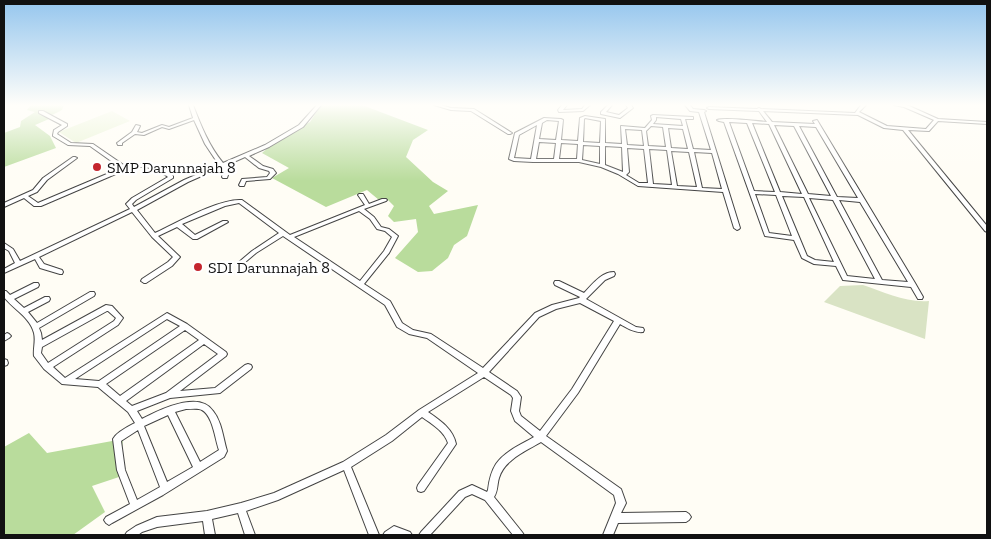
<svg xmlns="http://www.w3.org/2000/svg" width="991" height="539" viewBox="0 0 991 539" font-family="'Zilla Slab',serif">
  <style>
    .forest { fill: #b9dc9c }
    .cemetery { fill: #d9e3c4 }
    .pitch { fill: #e6f2cf }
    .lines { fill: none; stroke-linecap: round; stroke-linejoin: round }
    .minor-casing { stroke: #444; stroke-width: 2 }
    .minor { fill: #fff; fill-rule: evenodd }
    .poi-dot { fill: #c4262e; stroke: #fff; stroke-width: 2 }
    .labels { text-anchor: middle; stroke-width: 5; stroke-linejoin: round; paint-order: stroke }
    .poi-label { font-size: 16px; fill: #111; stroke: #fff; text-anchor: start }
  </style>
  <rect width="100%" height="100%" fill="#fffdf5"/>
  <!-- forest -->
  <g class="forest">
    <path d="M 31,105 L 64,105 L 62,110 L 48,117 L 49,119 L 35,125 L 50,136 L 56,148 L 4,167 L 4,133 L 20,127 L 21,121 L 35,112 L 27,110 Z"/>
    <path d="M 321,105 L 362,105 L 428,130 L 413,140 L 406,157 L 433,182 L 448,191 L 429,206 L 434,214 L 478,205 L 467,236 L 454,245 L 448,258 L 432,271 L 418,272 L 395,258 L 418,232 L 416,219 L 394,222 L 388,216 L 394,206 L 387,199 L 379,200 L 367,190 L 326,207 L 272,178 L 289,168 L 262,153 L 282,136 L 310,122 Z"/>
    <path d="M 29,433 L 47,453 L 123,439 L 119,477 L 92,486 L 105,512 L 73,535 L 4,535 L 4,447 Z"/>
  </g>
  <!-- cemetery -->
  <path class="cemetery" d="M 863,285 C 884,292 906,303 929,301 L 925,339 L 824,302 L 840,286 Z"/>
  <!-- pitch -->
  <path class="pitch" d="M 112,111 L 130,121 L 76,143 L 59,132 Z"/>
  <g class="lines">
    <defs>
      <g id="minor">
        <path d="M 189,105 L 193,105 C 201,126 209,146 223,163 L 265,145 L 299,125 L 317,105 L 321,105 L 303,127 L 269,147 L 249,156 L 263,166 L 273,169 L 276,173 L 270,179 L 246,181 L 244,186 L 240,186 L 239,185 L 242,179 L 267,177 L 270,173 L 269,171 L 259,168 L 245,157 L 227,165 L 229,172 L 227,178 L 223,178 L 222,177 L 223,172 L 222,167 L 188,182 L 137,210 L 155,233 C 176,223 220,198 242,200 L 290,235 L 365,205 L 358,195 L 359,194 L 363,194 L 369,204 L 382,199 L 386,199 L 387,200 L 386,201 L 364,209 L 374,217 L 381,227 L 389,229 L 398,236 L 389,253 L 364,284 L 390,301 L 402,323 L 413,330 L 431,334 L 483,368 L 535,313 L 552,305 L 579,298 L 580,297 L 555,285 L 554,283 L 555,281 L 559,281 L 584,293 C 592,285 601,272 614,272 L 615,274 L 614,276 L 605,280 L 586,299 L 636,327 L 643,328 L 644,330 L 643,332 C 635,333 627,328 620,324 L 578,393 L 546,436 L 621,489 L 626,503 L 621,513 L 686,512 L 689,514 L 691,517 L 689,520 L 686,522 L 618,523 L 613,535 L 603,535 L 616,503 L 614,495 L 541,442 C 526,451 504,460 499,478 C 497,484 498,491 494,497 L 522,532 L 524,535 L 513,535 L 485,500 L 472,494 L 465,497 L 430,535 L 419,535 L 421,532 L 459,491 L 472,485 L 487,492 L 488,490 C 489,481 491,472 496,464 C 505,451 522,444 534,437 L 515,421 L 511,411 L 513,398 L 511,395 L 484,377 L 428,412 C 441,421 453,429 456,444 L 424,491 L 421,492 L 418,491 L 417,488 L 418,485 L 448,443 C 444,431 432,424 422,417 L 392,441 L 351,467 L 379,535 L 369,535 L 344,470 L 278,500 L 246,511 L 255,535 L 245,535 L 238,513 L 212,519 L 215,535 L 205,535 L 203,521 L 157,527 L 142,532 L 138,535 L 125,535 L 127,532 L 136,526 L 157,517 L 207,511 L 241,503 L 274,493 L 343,462 L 386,435 L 419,410 L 478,373 L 427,338 L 409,334 L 397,327 L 385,305 L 283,236 L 256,253 L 243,264 L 239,264 L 238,263 L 239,262 L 252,251 L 279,233 L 239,203 L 225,206 L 182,224 L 195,235 L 223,221 L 227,221 L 228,222 L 197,239 L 193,239 L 177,227 L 158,236 L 180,257 L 172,266 L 146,283 L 144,283 L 141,281 L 142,279 L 168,262 L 173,257 L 152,237 L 132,212 L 39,257 L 44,264 L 62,270 L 63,272 L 62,274 L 60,274 L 40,268 L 35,259 L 4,273 L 4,269 L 15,263 L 9,251 L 4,248 L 4,243 L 13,249 L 20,261 L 130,209 L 126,204 L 132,198 L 168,177 C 158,168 145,166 132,167 L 41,206 L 34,206 L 24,198 L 4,207 L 4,203 L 33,190 L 43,178 L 73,157 L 75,157 L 77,158 L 47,180 L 37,192 L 28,196 L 38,203 L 121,168 L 90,146 L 68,145 L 53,136 L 53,135 L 54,130 L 62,125 L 39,113 L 39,111 L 43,111 L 67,124 L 67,126 L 58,132 L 57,134 L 71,143 L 93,144 L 125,166 C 141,162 160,164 173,176 L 173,178 L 136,200 L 132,204 L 134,207 L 184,180 L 219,165 L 205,144 L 194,120 L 169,129 L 162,127 L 144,135 L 135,134 L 122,143 L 122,145 L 118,145 L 117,143 L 132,132 L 136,125 L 140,126 L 137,132 L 142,133 L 162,125 L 169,127 L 193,118 ZM 359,211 L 370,219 L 377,229 L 385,231 L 392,237 L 384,251 L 360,281 L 294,237 ZM 580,303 L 614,321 L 572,389 L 540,431 L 521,416 L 519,411 L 521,397 L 517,391 L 489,372 L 539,317 L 556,309 Z"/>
        <path d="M 434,105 L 441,105 L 451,108 L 474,109 L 512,133 L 510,134 L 508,134 L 471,111 L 451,110 Z"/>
        <path d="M 562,105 L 567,105 L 563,110 L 582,109 L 585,105 L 590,105 L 583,111 L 559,112 L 558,110 Z"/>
        <path d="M 608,105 L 612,105 L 606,112 L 619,115 L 628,108 L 626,105 L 631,105 L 633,108 L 620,118 L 601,114 L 601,112 Z"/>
        <path d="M 685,105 L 690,105 L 693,109 L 704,110 L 706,111 L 704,112 L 740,228 L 739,229 L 737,230 L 734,228 L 723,192 L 638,186 L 618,174 L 601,167 L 579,162 L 533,162 L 514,161 L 509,159 L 515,133 L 544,118 L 561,119 L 563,120 L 561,140 L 578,141 L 580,118 L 585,116 L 605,119 L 605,143 L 622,144 L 621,126 L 645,128 L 652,120 L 651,116 L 653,115 L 693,117 L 693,119 L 685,119 L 693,149 L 711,150 L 699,112 L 690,111 ZM 656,117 L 681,119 L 683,126 L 653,124 L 656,120 ZM 585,118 L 601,121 L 600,143 L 583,142 L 584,119 ZM 547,120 L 559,121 L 556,140 L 539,139 L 542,123 ZM 537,125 L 531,159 L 514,158 L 519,135 ZM 651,126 L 663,127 L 666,147 L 648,146 L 646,131 ZM 668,128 L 683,129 L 688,149 L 671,148 ZM 625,129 L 642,130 L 644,146 L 627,145 ZM 539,142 L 556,143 L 554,159 L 536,159 ZM 561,143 L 578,144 L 577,159 L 559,159 ZM 583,145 L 600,146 L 600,164 L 582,160 ZM 605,146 L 622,147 L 623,172 L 605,165 ZM 627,148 L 644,149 L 648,183 L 639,183 L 626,175 L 629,172 ZM 649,149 L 667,150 L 672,185 L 653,184 ZM 671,151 L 689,152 L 697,187 L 677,186 ZM 694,152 L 712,153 L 722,189 L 702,188 Z"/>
        <path d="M 861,105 L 866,105 L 859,112 L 887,126 L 926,129 L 934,120 L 904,107 L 894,105 L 907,105 L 938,119 L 987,122 L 987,124 L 938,121 L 929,131 L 908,130 L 987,226 L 987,232 L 985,231 L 903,130 L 884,128 L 858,115 L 763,111 L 772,122 L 815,124 L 813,121 L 817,120 L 915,283 L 923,297 L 922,299 L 918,299 L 911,287 L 843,280 L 836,266 L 814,264 L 802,258 L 794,240 L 765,236 L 724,122 L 719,121 L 717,120 C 726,117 755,121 767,122 L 759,111 L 709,109 L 707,108 L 709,107 L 757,109 L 759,108 L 761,109 L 855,113 ZM 729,122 L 747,123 L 775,192 L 754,191 ZM 752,123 L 769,124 L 802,194 L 780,192 ZM 774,125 L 794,126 L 831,196 L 808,194 ZM 799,126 L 816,127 L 858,198 L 837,197 ZM 755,194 L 776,195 L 792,236 L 769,233 ZM 782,196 L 804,197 L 834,262 L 815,260 L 807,256 ZM 809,198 L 833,200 L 875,279 L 847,276 ZM 839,200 L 860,202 L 908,282 L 882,280 Z"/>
        <path d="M 34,283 L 38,283 L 39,285 L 38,287 L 14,299 L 24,308 L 45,297 L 49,297 L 50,299 L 49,301 L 28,312 L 37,323 L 90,292 L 94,292 L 95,294 L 94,296 L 39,328 L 41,333 L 42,340 L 106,305 L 112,306 L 123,318 L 118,325 L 53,367 L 65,378 L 167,313 L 187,324 L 226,352 L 227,354 L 226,356 L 180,391 L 215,388 L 245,365 L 248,364 L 251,365 L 252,367 L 251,369 L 220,393 L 170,398 L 137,411 L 142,419 C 159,410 199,390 213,411 C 222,422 223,438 227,451 L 224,457 L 163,495 L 112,523 L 109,525 L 106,523 L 104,520 L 106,517 L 130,504 L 117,470 L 113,439 C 117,432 127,427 135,423 L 128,412 L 98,387 L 62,384 L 44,369 L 34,356 C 33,349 36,341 34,333 C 30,317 13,309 4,297 L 4,291 L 6,291 L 10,295 ZM 107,311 L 108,311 L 116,318 L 114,321 L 48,363 L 41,353 L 42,347 ZM 167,319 L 180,326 L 99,381 L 75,379 ZM 185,330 L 199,340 L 120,396 L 106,384 ZM 204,344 L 218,354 L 166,393 L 132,406 L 126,401 ZM 186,409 C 192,409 198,408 202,410 C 213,416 215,439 219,450 L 200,462 L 175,412 ZM 168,415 L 193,467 L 167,482 L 144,426 ZM 138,430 L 160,487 L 137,500 L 125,470 L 121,441 Z"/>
        <path d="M 7,333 L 9,334 L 11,336 L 9,338 L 4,341 L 4,335 Z"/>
        <path d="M 4,359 L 7,360 L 8,363 L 7,365 L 4,366 Z"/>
        <path d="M 394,526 L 410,532 L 412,535 L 383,535 L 385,532 Z"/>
      </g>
    </defs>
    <!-- minor casing -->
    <use href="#minor" class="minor-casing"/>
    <!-- minor -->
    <use href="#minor" class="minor"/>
  </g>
  <!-- sky -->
  <linearGradient id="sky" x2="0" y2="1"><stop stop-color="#95c6ee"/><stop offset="0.58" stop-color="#fffefa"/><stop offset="1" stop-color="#fffefa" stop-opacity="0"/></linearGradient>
  <rect width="991" height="181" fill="url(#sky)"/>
  <!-- markers -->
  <g class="poi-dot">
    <circle cx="97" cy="167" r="5"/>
    <circle cx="198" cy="267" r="5"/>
  </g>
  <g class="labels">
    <!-- poi labels -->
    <g class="poi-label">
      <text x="107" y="173">SMP Darunnajah 8</text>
      <text x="208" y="273">SDI Darunnajah 8</text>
    </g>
  </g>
  <!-- border -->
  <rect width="991" height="539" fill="none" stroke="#111111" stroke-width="10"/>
</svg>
